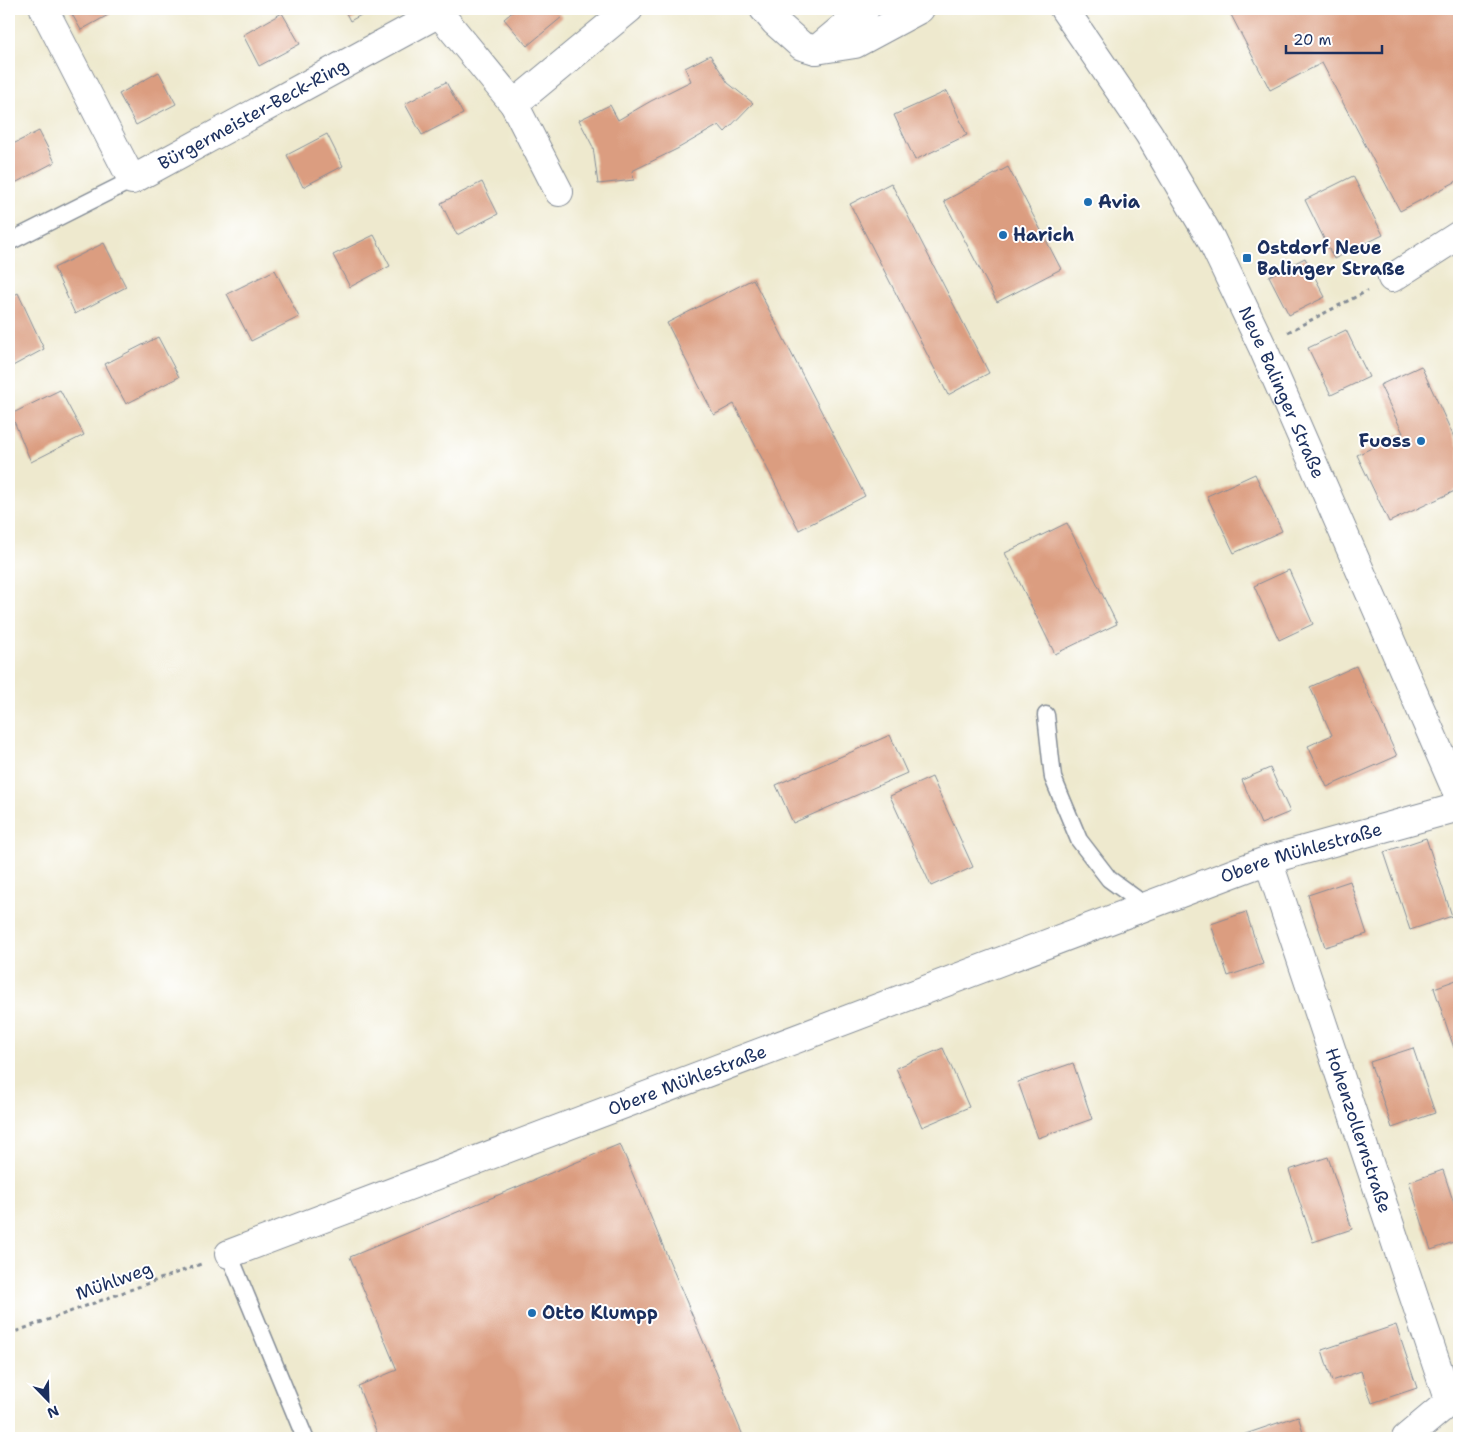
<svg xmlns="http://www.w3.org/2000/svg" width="1468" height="1447" viewBox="0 0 1468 1447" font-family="'Shantell Sans',sans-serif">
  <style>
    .building { fill: #db9d80 }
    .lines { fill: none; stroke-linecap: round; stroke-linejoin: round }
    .service-casing { stroke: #848c96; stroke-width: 19 }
    .minor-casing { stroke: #848c96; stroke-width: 30 }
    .secondary-casing { stroke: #848c96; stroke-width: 30 }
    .path { stroke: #848c96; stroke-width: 3; stroke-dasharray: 4 4; stroke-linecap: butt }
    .service { stroke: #fff; stroke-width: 16 }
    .minor { stroke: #fff; stroke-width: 28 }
    .secondary { stroke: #fff; stroke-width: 28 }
    .poi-dot { fill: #1f6fb2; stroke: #fff; stroke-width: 2 }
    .labels { text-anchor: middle; stroke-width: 4; stroke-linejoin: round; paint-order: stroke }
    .street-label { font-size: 18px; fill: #1b2f5e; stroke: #fff }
    .poi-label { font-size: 18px; font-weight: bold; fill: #1b2f5e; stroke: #fff; text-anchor: start }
  </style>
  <rect width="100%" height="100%" fill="#fff"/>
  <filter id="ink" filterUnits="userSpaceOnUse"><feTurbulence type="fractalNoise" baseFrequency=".02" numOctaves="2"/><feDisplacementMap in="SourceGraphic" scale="10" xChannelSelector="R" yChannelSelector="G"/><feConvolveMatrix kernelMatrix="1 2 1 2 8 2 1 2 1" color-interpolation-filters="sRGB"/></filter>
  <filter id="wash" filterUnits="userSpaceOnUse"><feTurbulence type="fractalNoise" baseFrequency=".0096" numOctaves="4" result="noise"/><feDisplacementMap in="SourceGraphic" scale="20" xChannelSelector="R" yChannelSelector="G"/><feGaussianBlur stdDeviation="1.12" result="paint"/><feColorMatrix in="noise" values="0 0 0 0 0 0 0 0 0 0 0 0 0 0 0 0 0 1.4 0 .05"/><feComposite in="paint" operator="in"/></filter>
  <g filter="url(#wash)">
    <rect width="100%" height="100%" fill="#eee9ce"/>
    <g id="blocks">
      <!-- building -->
      <g class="building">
        <path d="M 69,9 L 119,9 L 81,30 Z"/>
        <path d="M 344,9 L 372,9 L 350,21 Z"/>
        <path d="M 516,9 L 555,9 L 562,17 L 527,46 L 504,19 Z"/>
        <path d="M 1228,9 L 1459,9 L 1459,180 L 1400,211 L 1322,63 L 1270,90 Z"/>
        <path d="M 282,13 L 300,44 L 259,66 L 243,35 Z"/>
        <path d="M 710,55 L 728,83 L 753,103 L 725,132 L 719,125 L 677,149 L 632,171 L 634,180 L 598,184 L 593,147 L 579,120 L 610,105 L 618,120 L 651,101 L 691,81 L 685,68 Z"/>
        <path d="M 159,72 L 176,104 L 136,125 L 119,94 Z"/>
        <path d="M 446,82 L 463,114 L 422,135 L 405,104 Z"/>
        <path d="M 947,91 L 967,135 L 915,160 L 894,115 Z"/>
        <path d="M 39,131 L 55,162 L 15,183 L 9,171 L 9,146 Z"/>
        <path d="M 327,134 L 343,166 L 303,187 L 287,155 Z"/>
        <path d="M 1008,167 L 1061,269 L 997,302 L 944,201 Z"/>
        <path d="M 1353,176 L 1383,235 L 1334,259 L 1305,200 Z"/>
        <path d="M 482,182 L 498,214 L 457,235 L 441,203 Z"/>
        <path d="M 891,183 L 989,373 L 948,395 L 850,204 Z"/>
        <path d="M 374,235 L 390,266 L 350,287 L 333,255 Z"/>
        <path d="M 104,243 L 126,287 L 75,314 L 54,268 Z"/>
        <path d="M 1305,258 L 1325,297 L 1289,315 L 1269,276 Z"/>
        <path d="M 275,270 L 299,317 L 251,341 L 227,294 Z"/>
        <path d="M 753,279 L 865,496 L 799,530 L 734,404 L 714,415 L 667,323 Z"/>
        <path d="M 18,293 L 44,349 L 9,368 L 9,298 Z"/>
        <path d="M 1346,330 L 1369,377 L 1331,395 L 1308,348 Z"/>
        <path d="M 158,337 L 179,377 L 126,404 L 105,364 Z"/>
        <path d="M 1421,366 L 1459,448 L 1459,489 L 1389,522 L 1357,455 L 1403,433 L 1380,385 Z"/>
        <path d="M 60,390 L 84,435 L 31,462 L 11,414 Z"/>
        <path d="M 1255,474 L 1282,531 L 1234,553 L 1207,496 Z"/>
        <path d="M 1067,523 L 1117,624 L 1055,654 L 1005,553 Z"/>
        <path d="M 1289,570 L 1313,624 L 1279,640 L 1254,586 Z"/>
        <path d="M 1356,666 L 1397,756 L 1327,787 L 1308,746 L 1332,735 L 1310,687 Z"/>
        <path d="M 890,735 L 907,773 L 793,823 L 776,785 Z"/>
        <path d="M 1270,768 L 1290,812 L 1261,824 L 1242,780 Z"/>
        <path d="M 932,777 L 973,867 L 931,886 L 890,796 Z"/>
        <path d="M 1426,838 L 1452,916 L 1410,930 L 1384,852 Z"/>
        <path d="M 1350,881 L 1367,934 L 1325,947 L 1308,895 Z"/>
        <path d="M 1246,912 L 1263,964 L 1228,976 L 1211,924 Z"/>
        <path d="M 1459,979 L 1459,1046 L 1454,1048 L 1434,988 Z"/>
        <path d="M 943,1048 L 969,1107 L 922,1127 L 896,1068 Z"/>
        <path d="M 1413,1048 L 1435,1113 L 1392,1128 L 1370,1062 Z"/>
        <path d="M 1073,1063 L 1092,1119 L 1038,1138 L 1018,1082 Z"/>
        <path d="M 620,1144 L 744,1438 L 379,1438 L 358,1386 L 397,1370 L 350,1257 Z"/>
        <path d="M 1328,1157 L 1352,1229 L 1313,1242 L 1289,1170 Z"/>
        <path d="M 1443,1170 L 1459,1219 L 1459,1240 L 1431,1250 L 1409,1182 Z"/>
        <path d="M 1396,1325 L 1417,1388 L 1372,1403 L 1361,1371 L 1332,1381 L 1322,1350 Z"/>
        <path d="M 1298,1416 L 1305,1438 L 1234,1438 Z"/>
      </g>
    </g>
  </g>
  <g filter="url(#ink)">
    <use href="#blocks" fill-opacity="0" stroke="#848c96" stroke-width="1"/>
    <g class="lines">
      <defs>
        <g id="service">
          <path d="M 9,242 L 132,180"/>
          <path d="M 1046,715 L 1053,778 L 1079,840 L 1109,879 L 1146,906"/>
          <path d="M 229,1254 L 305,1438"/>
        </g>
        <g id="minor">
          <path id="s1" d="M 44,9 L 132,180 L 439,13 L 514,104 L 629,9"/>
          <path d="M 764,9 L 775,22 L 802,46 L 816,50 L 855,44 L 920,9"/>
          <path d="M 816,50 L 865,9"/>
          <path d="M 514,104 L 559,192"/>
          <path d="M 1392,278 L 1459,235"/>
          <path id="s2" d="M 1268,860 L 1449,1402"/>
          <path id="s3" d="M 229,1254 L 1268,860 L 1459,807"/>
          <path d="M 1406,1438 L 1449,1402 L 1459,1396"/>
        </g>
        <g id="secondary">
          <path id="s4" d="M 1064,9 L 1149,134 L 1211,239 L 1262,346 L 1459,797"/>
        </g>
      </defs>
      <!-- service casing -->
      <use href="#service" class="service-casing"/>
      <!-- minor casing -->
      <use href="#minor" class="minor-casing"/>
      <!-- secondary casing -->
      <use href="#secondary" class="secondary-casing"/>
      <!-- path -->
      <g class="path">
        <path d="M 1288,332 L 1367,291"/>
        <path d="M 9,1334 L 201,1264"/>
      </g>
      <!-- service -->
      <use href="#service" class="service"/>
      <!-- minor -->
      <use href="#minor" class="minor"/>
      <!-- secondary -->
      <use href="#secondary" class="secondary"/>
    </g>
  </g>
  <!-- markers -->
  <g class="poi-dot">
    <circle cx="1088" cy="202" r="5"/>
    <circle cx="1003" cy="235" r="5"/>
    <rect x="1242" y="253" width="10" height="10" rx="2.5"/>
    <circle cx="1421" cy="441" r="5"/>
    <circle cx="532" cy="1313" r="5"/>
  </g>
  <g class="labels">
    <!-- street labels -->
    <g class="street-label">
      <text dy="6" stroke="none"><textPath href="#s1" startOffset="330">Bürgermeister-Beck-Ring</textPath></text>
      <text dy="6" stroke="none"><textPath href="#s4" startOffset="442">Neue Balinger Straße</textPath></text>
      <text dy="6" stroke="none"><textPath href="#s3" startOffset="1145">Obere Mühlestraße</textPath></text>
      <text dy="6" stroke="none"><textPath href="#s3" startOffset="490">Obere Mühlestraße</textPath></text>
      <text dy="6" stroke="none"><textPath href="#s2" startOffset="285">Hohenzollernstraße</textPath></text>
      <text transform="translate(114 1281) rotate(-20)" y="6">Mühlweg</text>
    </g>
    <!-- poi labels -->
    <g class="poi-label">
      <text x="1098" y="208">Avia</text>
      <text x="1013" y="241">Harich</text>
      <text x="1257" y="254">Ostdorf Neue<tspan x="1257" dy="21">Balinger Straße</tspan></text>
      <text x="1411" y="447" text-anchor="end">Fuoss</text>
      <text x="542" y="1319">Otto Klumpp</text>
    </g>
  </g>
  <!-- margin -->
  <rect width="1468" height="1447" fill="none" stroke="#fff" stroke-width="30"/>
  <!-- north arrow -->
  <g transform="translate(48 1400) rotate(157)" stroke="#ffffff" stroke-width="4" paint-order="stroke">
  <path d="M0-4L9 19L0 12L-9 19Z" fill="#1b2f5e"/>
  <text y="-8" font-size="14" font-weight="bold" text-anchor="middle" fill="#1b2f5e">N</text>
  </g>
  <!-- scale -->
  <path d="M1286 45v8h96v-8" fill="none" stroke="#1b2f5e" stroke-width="2.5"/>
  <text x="1293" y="45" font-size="15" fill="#1b2f5e" stroke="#ffffff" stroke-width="4" paint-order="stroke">20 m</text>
</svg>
